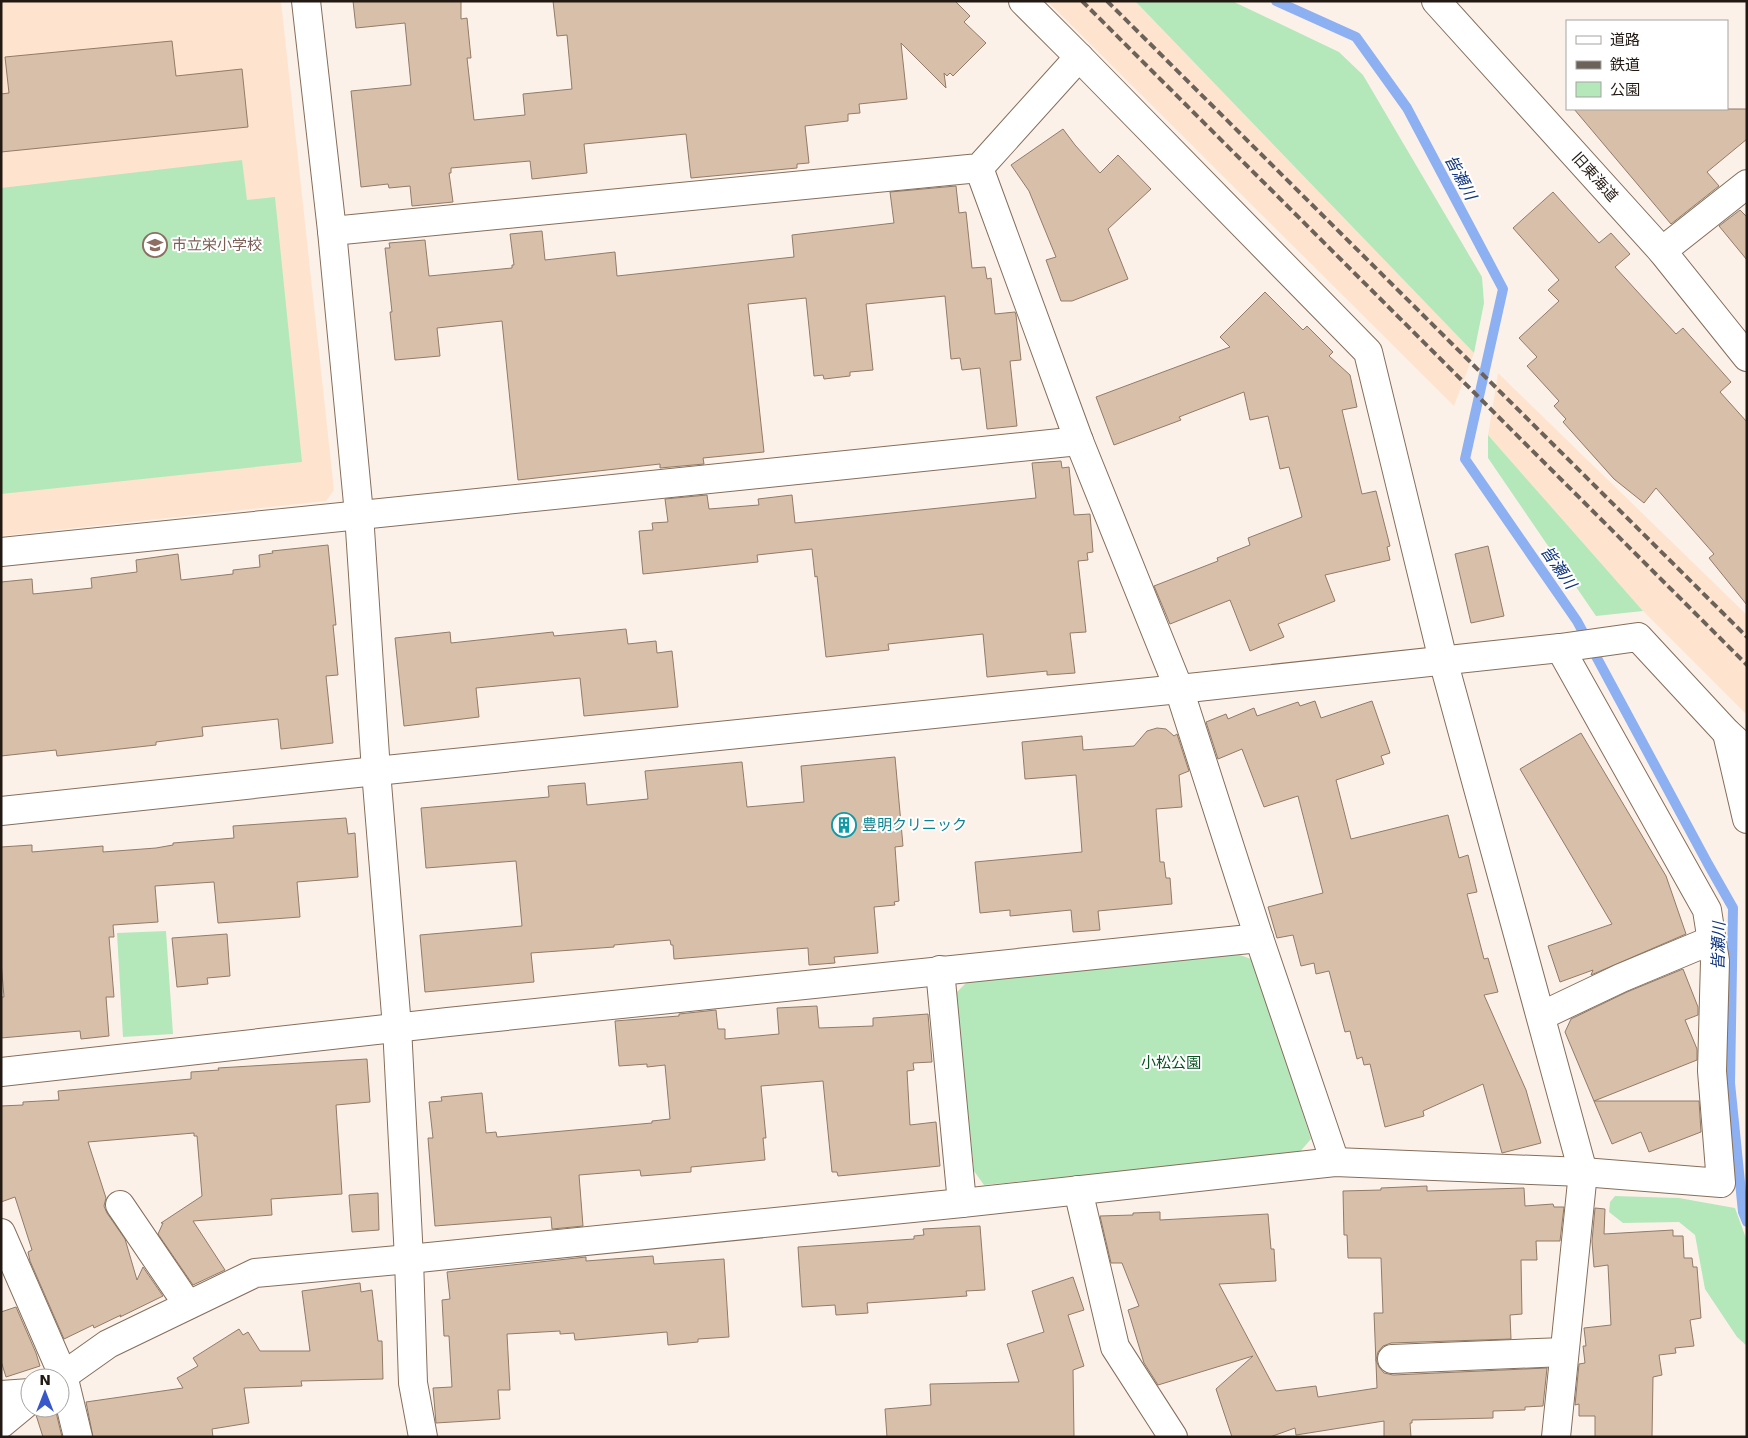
<svg xmlns="http://www.w3.org/2000/svg" width="1748" height="1438" viewBox="0 0 1748 1438" font-family="'DejaVu Sans','Noto Sans JP',sans-serif">
  <style>
    .built { fill: #fee4cf }
    .green { fill: #b4e8bb }
    .lines { fill: none; stroke-linecap: round; stroke-linejoin: round }
    .stream { stroke: #8cb0f1; stroke-width: 10 }
    .building { fill: #d8bfaa; stroke: #927b67 }
    .minor-casing { stroke: #856e5b; stroke-width: 30 }
    .minor { stroke: #fff; stroke-width: 28 }
    .rail { stroke: #6b625a; stroke-width: 4; stroke-dasharray: 8 4; stroke-linecap: butt }
    .labels { text-anchor: middle; stroke-width: 4; stroke-linejoin: round; paint-order: stroke }
    .street-label { font-size: 15px; fill: #221912; stroke: #fff }
    .education-label { font-size: 15px; fill: #785e54; stroke: #fff; text-anchor: start }
    .culture-label { font-size: 15px; fill: #0d838f; stroke: #fff; text-anchor: start }
    .park-label { font-size: 15px; fill: #065220; stroke: #fff }
    .water-label { font-size: 16px; font-style: italic; fill: #0f347e; stroke: #fff }
  </style>
  <rect width="100%" height="100%" fill="#fcf1e9"/>
  <!-- built -->
  <g class="built">
    <path d="M 1,1 L 281,1 L 334,490 L 326,501 L 1,536 Z"/>
    <path d="M 1047,1 L 1135,1 L 1474,353 L 1454,406 Z"/>
    <path d="M 1498,373 L 1747,615 L 1747,715 L 1643,611 L 1488,435 Z"/>
  </g>
  <!-- green -->
  <g class="green">
    <path d="M 1135,1 L 1232,1 L 1339,52 L 1363,75 L 1482,277 L 1484,303 L 1474,353 Z"/>
    <path d="M 242,160 L 247,200 L 275,197 L 302,462 L 1,494 L 1,188 Z"/>
    <path d="M 1488,435 L 1643,611 L 1596,616 L 1488,458 Z"/>
    <path d="M 166,931 L 173,1034 L 123,1037 L 117,933 Z"/>
    <path d="M 1240,955 L 1254,960 L 1311,1139 L 1298,1154 L 984,1185 L 974,1171 L 956,993 L 969,980 L 1208,956 Z"/>
    <path d="M 1615,1196 L 1679,1198 L 1735,1208 L 1747,1241 L 1747,1346 L 1737,1337 L 1705,1289 L 1695,1235 L 1679,1222 L 1623,1223 L 1609,1212 L 1610,1202 Z"/>
  </g>
  <g class="lines">
    <!-- stream -->
    <path class="stream" d="M 1276,1 L 1356,37 L 1407,108 L 1503,289 L 1465,459 L 1577,621 L 1708,864 L 1733,908 L 1730,1083 L 1743,1212 L 1747,1222"/>
  </g>
  <!-- building -->
  <g class="building">
    <path d="M 353,1 L 461,1 L 461,19 L 467,18 L 471,58 L 467,58 L 474,120 L 525,115 L 523,94 L 572,89 L 567,35 L 557,36 L 553,1 L 955,1 L 970,16 L 964,22 L 986,43 L 953,76 L 950,73 L 947,76 L 944,73 L 946,88 L 901,43 L 907,99 L 859,104 L 860,113 L 848,114 L 848,121 L 805,126 L 809,163 L 797,164 L 797,168 L 691,178 L 686,134 L 584,144 L 587,173 L 532,179 L 530,161 L 451,168 L 451,173 L 449,173 L 453,202 L 412,206 L 410,186 L 389,188 L 388,184 L 361,187 L 351,91 L 411,85 L 405,23 L 356,28 Z"/>
    <path d="M 172,41 L 176,76 L 242,69 L 248,127 L 1,152 L 1,94 L 9,93 L 5,57 Z"/>
    <path d="M 1574,109 L 1747,109 L 1747,139 L 1707,172 L 1719,186 L 1671,224 Z"/>
    <path d="M 1063,129 L 1075,145 L 1100,173 L 1118,155 L 1151,189 L 1108,229 L 1128,279 L 1072,301 L 1061,301 L 1046,260 L 1056,257 L 1029,191 L 1011,165 Z"/>
    <path d="M 956,186 L 959,213 L 966,212 L 972,268 L 985,267 L 987,279 L 991,278 L 995,314 L 1015,312 L 1016,315 L 1021,360 L 1010,361 L 1017,426 L 987,429 L 980,368 L 962,370 L 960,358 L 951,359 L 945,296 L 866,304 L 873,370 L 850,372 L 850,376 L 824,379 L 823,375 L 814,376 L 806,298 L 748,304 L 764,452 L 703,458 L 704,464 L 660,468 L 660,464 L 518,480 L 502,321 L 437,328 L 440,356 L 395,360 L 390,312 L 392,312 L 385,248 L 390,248 L 389,243 L 425,240 L 429,276 L 512,268 L 512,265 L 514,265 L 510,234 L 542,231 L 545,260 L 615,252 L 617,276 L 794,257 L 792,235 L 894,223 L 890,192 Z"/>
    <path d="M 1553,192 L 1599,243 L 1611,233 L 1630,254 L 1615,267 L 1676,334 L 1683,328 L 1731,382 L 1720,392 L 1747,422 L 1747,605 L 1709,558 L 1714,554 L 1656,488 L 1644,503 L 1614,479 L 1563,422 L 1566,419 L 1554,406 L 1559,401 L 1527,366 L 1537,357 L 1519,338 L 1559,301 L 1548,290 L 1559,280 L 1513,228 Z"/>
    <path d="M 1740,210 L 1747,217 L 1747,260 L 1719,226 Z"/>
    <path d="M 1265,292 L 1303,330 L 1307,326 L 1333,352 L 1329,356 L 1350,375 L 1357,407 L 1342,410 L 1362,494 L 1376,491 L 1390,546 L 1387,547 L 1390,560 L 1325,575 L 1335,601 L 1278,624 L 1284,637 L 1250,651 L 1230,600 L 1170,624 L 1154,586 L 1218,561 L 1217,558 L 1250,545 L 1248,538 L 1302,517 L 1289,467 L 1280,469 L 1268,416 L 1250,420 L 1244,392 L 1179,417 L 1181,420 L 1114,445 L 1096,397 L 1230,347 L 1220,337 Z"/>
    <path d="M 1061,461 L 1062,468 L 1069,467 L 1074,515 L 1090,514 L 1093,552 L 1087,553 L 1088,560 L 1078,561 L 1086,632 L 1070,633 L 1075,673 L 1047,675 L 1047,671 L 987,677 L 983,634 L 888,644 L 889,650 L 826,657 L 817,576 L 815,577 L 812,549 L 757,555 L 758,562 L 643,574 L 639,531 L 653,530 L 652,523 L 668,522 L 665,499 L 707,495 L 709,509 L 759,505 L 758,499 L 792,495 L 795,523 L 1036,498 L 1032,463 Z"/>
    <path d="M 328,545 L 336,625 L 333,625 L 338,675 L 326,676 L 333,743 L 281,749 L 278,719 L 202,727 L 203,736 L 156,742 L 156,745 L 57,756 L 56,750 L 1,756 L 1,582 L 32,579 L 33,594 L 92,588 L 91,578 L 137,572 L 136,560 L 178,554 L 181,580 L 233,574 L 233,570 L 260,567 L 259,555 L 273,553 L 272,551 Z"/>
    <path d="M 1488,546 L 1504,616 L 1471,623 L 1455,554 Z"/>
    <path d="M 626,629 L 628,644 L 656,641 L 657,653 L 672,651 L 678,707 L 584,716 L 580,678 L 476,688 L 479,717 L 404,726 L 395,638 L 450,632 L 451,643 L 553,632 L 554,636 Z"/>
    <path d="M 1315,701 L 1321,718 L 1372,701 L 1390,753 L 1381,756 L 1384,764 L 1336,780 L 1351,839 L 1448,815 L 1459,858 L 1468,855 L 1477,892 L 1467,894 L 1484,959 L 1488,958 L 1498,992 L 1484,995 L 1526,1090 L 1541,1143 L 1502,1153 L 1483,1084 L 1423,1111 L 1424,1116 L 1385,1127 L 1370,1064 L 1364,1065 L 1362,1057 L 1357,1059 L 1350,1031 L 1345,1032 L 1329,971 L 1316,974 L 1314,963 L 1301,966 L 1293,935 L 1277,938 L 1268,907 L 1323,893 L 1298,796 L 1264,807 L 1242,749 L 1218,759 L 1206,722 L 1226,714 L 1228,719 L 1254,708 L 1257,716 L 1298,702 L 1300,706 Z"/>
    <path d="M 1157,728 L 1166,729 L 1174,736 L 1177,734 L 1189,771 L 1179,775 L 1182,807 L 1156,809 L 1160,862 L 1164,862 L 1166,878 L 1170,878 L 1172,904 L 1098,911 L 1100,930 L 1073,932 L 1071,910 L 1010,916 L 1010,910 L 980,913 L 975,862 L 1082,852 L 1076,775 L 1025,779 L 1022,742 L 1082,736 L 1083,750 L 1134,746 L 1147,731 Z"/>
    <path d="M 1581,733 L 1666,876 L 1686,934 L 1591,975 L 1593,970 L 1560,982 L 1548,946 L 1612,924 L 1520,769 Z"/>
    <path d="M 895,757 L 903,846 L 895,847 L 899,901 L 894,902 L 895,905 L 874,907 L 878,953 L 834,957 L 835,963 L 809,965 L 808,948 L 674,959 L 673,945 L 671,945 L 670,940 L 614,945 L 614,947 L 531,953 L 534,982 L 425,992 L 420,935 L 522,926 L 516,861 L 426,868 L 421,808 L 549,797 L 548,786 L 585,783 L 587,805 L 648,799 L 645,771 L 742,762 L 747,807 L 804,802 L 801,766 Z"/>
    <path d="M 346,818 L 348,834 L 355,833 L 358,877 L 297,882 L 300,917 L 218,923 L 214,882 L 155,886 L 158,922 L 113,925 L 114,937 L 109,937 L 114,997 L 106,997 L 109,1036 L 81,1039 L 80,1031 L 1,1038 L 1,997 L 4,997 L 1,962 L 1,847 L 32,845 L 32,852 L 103,846 L 103,852 L 156,848 L 173,845 L 173,843 L 234,838 L 233,826 Z"/>
    <path d="M 227,934 L 230,976 L 207,978 L 208,984 L 177,987 L 172,938 Z"/>
    <path d="M 1683,969 L 1698,1007 L 1698,1015 L 1685,1020 L 1697,1049 L 1697,1060 L 1594,1101 L 1699,1101 L 1701,1132 L 1649,1152 L 1641,1132 L 1612,1144 L 1565,1032 L 1571,1019 L 1627,992 Z"/>
    <path d="M 817,1006 L 819,1028 L 873,1026 L 873,1018 L 928,1014 L 932,1062 L 913,1063 L 914,1070 L 907,1071 L 910,1125 L 936,1122 L 940,1166 L 838,1176 L 837,1172 L 832,1172 L 823,1081 L 761,1086 L 766,1138 L 763,1138 L 765,1160 L 691,1167 L 691,1172 L 641,1176 L 640,1170 L 579,1175 L 583,1226 L 552,1229 L 551,1217 L 435,1226 L 428,1138 L 433,1138 L 429,1102 L 442,1101 L 441,1097 L 482,1093 L 486,1133 L 496,1132 L 497,1137 L 652,1123 L 652,1121 L 670,1119 L 665,1065 L 647,1067 L 647,1064 L 619,1066 L 615,1021 L 679,1016 L 679,1014 L 716,1010 L 718,1029 L 725,1029 L 725,1039 L 779,1034 L 777,1008 Z"/>
    <path d="M 367,1059 L 370,1102 L 336,1105 L 342,1194 L 271,1199 L 272,1215 L 193,1221 L 225,1270 L 193,1285 L 158,1234 L 163,1223 L 161,1223 L 202,1196 L 197,1136 L 194,1136 L 194,1133 L 88,1142 L 106,1198 L 104,1206 L 107,1213 L 125,1239 L 137,1280 L 143,1267 L 163,1296 L 120,1317 L 121,1315 L 94,1328 L 93,1325 L 64,1339 L 30,1261 L 28,1252 L 32,1250 L 15,1197 L 1,1202 L 1,1106 L 23,1105 L 23,1102 L 59,1100 L 58,1091 L 191,1079 L 191,1072 L 219,1070 L 218,1068 Z"/>
    <path d="M 1427,1186 L 1427,1191 L 1524,1188 L 1525,1206 L 1553,1204 L 1554,1207 L 1564,1207 L 1560,1241 L 1536,1241 L 1537,1260 L 1521,1260 L 1522,1314 L 1510,1315 L 1511,1339 L 1391,1343 L 1383,1346 L 1378,1352 L 1376,1360 L 1379,1367 L 1384,1373 L 1393,1375 L 1547,1368 L 1543,1406 L 1525,1407 L 1525,1410 L 1493,1411 L 1493,1418 L 1412,1420 L 1412,1423 L 1410,1423 L 1411,1437 L 1384,1437 L 1384,1421 L 1296,1435 L 1295,1428 L 1270,1437 L 1232,1437 L 1216,1389 L 1253,1356 L 1158,1385 L 1144,1363 L 1128,1310 L 1139,1306 L 1122,1263 L 1111,1263 L 1100,1216 L 1133,1215 L 1133,1213 L 1160,1212 L 1160,1220 L 1268,1214 L 1271,1249 L 1274,1249 L 1276,1281 L 1219,1284 L 1276,1391 L 1316,1386 L 1318,1397 L 1377,1388 L 1374,1313 L 1383,1313 L 1381,1258 L 1348,1258 L 1347,1235 L 1344,1235 L 1343,1191 L 1381,1190 L 1381,1188 Z"/>
    <path d="M 378,1193 L 379,1230 L 352,1232 L 349,1195 Z"/>
    <path d="M 1595,1208 L 1605,1209 L 1604,1234 L 1673,1230 L 1673,1236 L 1683,1236 L 1684,1258 L 1692,1258 L 1693,1267 L 1697,1267 L 1701,1318 L 1690,1320 L 1694,1346 L 1675,1348 L 1676,1353 L 1659,1355 L 1662,1375 L 1653,1377 L 1652,1437 L 1595,1437 L 1595,1416 L 1579,1416 L 1579,1404 L 1575,1405 L 1579,1364 L 1585,1363 L 1583,1346 L 1586,1346 L 1584,1328 L 1611,1325 L 1608,1265 L 1594,1267 L 1592,1241 Z"/>
    <path d="M 980,1226 L 985,1290 L 966,1291 L 967,1296 L 867,1303 L 868,1313 L 836,1315 L 835,1305 L 802,1307 L 798,1247 L 914,1239 L 914,1236 L 924,1235 L 923,1229 Z"/>
    <path d="M 653,1256 L 654,1264 L 724,1259 L 729,1337 L 698,1339 L 698,1342 L 668,1345 L 667,1332 L 575,1340 L 574,1333 L 560,1334 L 560,1331 L 507,1334 L 510,1390 L 498,1390 L 500,1419 L 436,1423 L 433,1388 L 452,1387 L 449,1336 L 444,1336 L 442,1300 L 450,1299 L 447,1272 L 586,1257 L 586,1261 Z"/>
    <path d="M 1073,1277 L 1084,1310 L 1068,1315 L 1084,1366 L 1073,1370 L 1074,1437 L 887,1437 L 885,1409 L 931,1405 L 930,1384 L 1019,1382 L 1007,1344 L 1044,1332 L 1032,1291 Z"/>
    <path d="M 360,1283 L 361,1292 L 372,1290 L 378,1341 L 382,1341 L 383,1379 L 301,1381 L 302,1386 L 244,1388 L 249,1423 L 212,1429 L 213,1437 L 93,1437 L 86,1402 L 183,1388 L 177,1378 L 198,1366 L 193,1358 L 239,1329 L 243,1335 L 248,1332 L 260,1351 L 310,1351 L 302,1291 Z"/>
    <path d="M 16,1307 L 36,1353 L 40,1366 L 6,1377 L 1,1361 L 1,1312 Z"/>
    <path d="M 43,1408 L 55,1408 L 62,1437 L 43,1437 L 36,1415 Z"/>
  </g>
  <g class="lines">
    <defs>
      <g id="minor">
        <path d="M 306,1 L 332,231 L 359,514 L 376,771 L 397,1027 L 409,1259 L 413,1383 L 423,1437"/>
        <path d="M 1023,1 L 1079,57 L 1368,352 L 1443,660 L 1583,1172 L 1556,1437"/>
        <path d="M 1436,1 L 1662,251 L 1747,357"/>
        <path d="M 979,168 L 1079,441 L 1179,689 L 1259,938 L 1335,1162"/>
        <path d="M 332,231 L 979,168 L 1079,57"/>
        <path d="M 1662,251 L 1747,184"/>
        <path d="M 1,552 L 1079,441"/>
        <path d="M 1727,733 L 1747,819"/>
        <path d="M 1,811 L 376,771 L 1179,689 L 1560,648 L 1638,637 L 1727,733 L 1747,751"/>
        <path d="M 940,970 L 962,1203"/>
        <path d="M 1541,1016 L 1621,978 L 1712,940"/>
        <path d="M 1,1072 L 448,1022 L 1259,938"/>
        <path d="M 1078,1190 L 1115,1347 L 1173,1437"/>
        <path d="M 120,1205 L 188,1305"/>
        <path d="M 1,1233 L 63,1375 L 78,1437"/>
        <path d="M 1392,1359 L 1564,1352"/>
        <path d="M 60,1378 L 108,1344 L 255,1273 L 409,1259 L 962,1203 L 1335,1162 L 1583,1172 L 1721,1183 L 1712,1071 L 1715,961 L 1707,910 L 1560,648"/>
        <path d="M 1,1395 L 30,1393"/>
        <path d="M 1,1424 L 30,1400"/>
      </g>
    </defs>
    <!-- minor casing -->
    <use href="#minor" class="minor-casing"/>
    <!-- minor -->
    <use href="#minor" class="minor"/>
    <!-- rail -->
    <g class="rail">
      <path d="M 1082,1 L 1747,665"/>
      <path d="M 1107,1 L 1747,637"/>
    </g>
  </g>
  <!-- icons -->
  <defs>
    <symbol id="school-ring" viewBox="-11 -11 22 22"><circle r="9.5" fill="#fff" stroke="#8d6e63" stroke-width="1.5"/><path d="M0-5L7-2L0 1L-7-2ZM-4 1L0 2.5L4 1V4Q0 6-4 4Z" fill="#8d6e63"/></symbol>
    <symbol id="building-ring" viewBox="-11 -11 22 22"><circle r="9.5" fill="#fff" stroke="#0f9aa8" stroke-width="1.5"/><path d="M-4-6H4V6H1V3H-1V6H-4ZM-2.5-4.3h1.7v1.8h-1.7ZM.8-4.3h1.7v1.8H.8ZM-2.5-1h1.7V.8h-1.7ZM.8-1h1.7V.8H.8Z" fill="#0f9aa8"/></symbol>
  </defs>
  <g fill-rule="evenodd">
    <use href="#school-ring" x="141" y="231" width="28" height="28"/>
    <use href="#building-ring" x="830" y="811" width="28" height="28"/>
  </g>
  <g class="labels">
    <!-- street labels -->
    <g class="street-label">
      <text transform="translate(1595 177) rotate(48)" y="5">旧東海道</text>
    </g>
    <!-- education labels -->
    <g class="education-label">
      <text x="172" y="250">市立栄小学校</text>
    </g>
    <!-- culture labels -->
    <g class="culture-label">
      <text x="862" y="830">豊明クリニック</text>
    </g>
    <!-- park labels -->
    <g class="park-label">
      <text x="1171" y="1068">小松公園</text>
    </g>
    <!-- water labels -->
    <g class="water-label">
      <text transform="translate(1461 177) rotate(62)" y="6">皆瀬川</text>
      <text transform="translate(1559 567) rotate(55)" y="6">皆瀬川</text>
      <text transform="translate(1718 946) rotate(-89)" y="6">皆瀬川</text>
    </g>
  </g>
  <!-- border -->
  <rect width="1748" height="1438" fill="none" stroke="#221912" stroke-width="5"/>
  <!-- legend -->
  <rect x="1566" y="20" width="162" height="90" fill="#ffffff" stroke="#a7a3a0"/>
  <rect x="1576" y="36" width="25" height="8" fill="#ffffff" stroke="#a7a3a0"/>
  <text x="1610" y="45" font-size="15" fill="#221912">道路</text>
  <rect x="1576" y="61" width="25" height="8" fill="#6b625a" stroke="#a7a3a0"/>
  <text x="1610" y="70" font-size="15" fill="#221912">鉄道</text>
  <rect x="1576" y="82" width="25" height="15" fill="#b4e8bb" stroke="#a7a3a0"/>
  <text x="1610" y="95" font-size="15" fill="#221912">公園</text>
  <!-- north arrow -->
  <g transform="translate(45 1393)"><circle r="24" fill="#ffffff" stroke="#a7a3a0"/>
  <path d="M0-4L9 19L0 12L-9 19Z" fill="#3857c9"/>
  <text y="-8" font-size="14" font-weight="bold" text-anchor="middle" fill="#221912">N</text>
  </g>
</svg>
